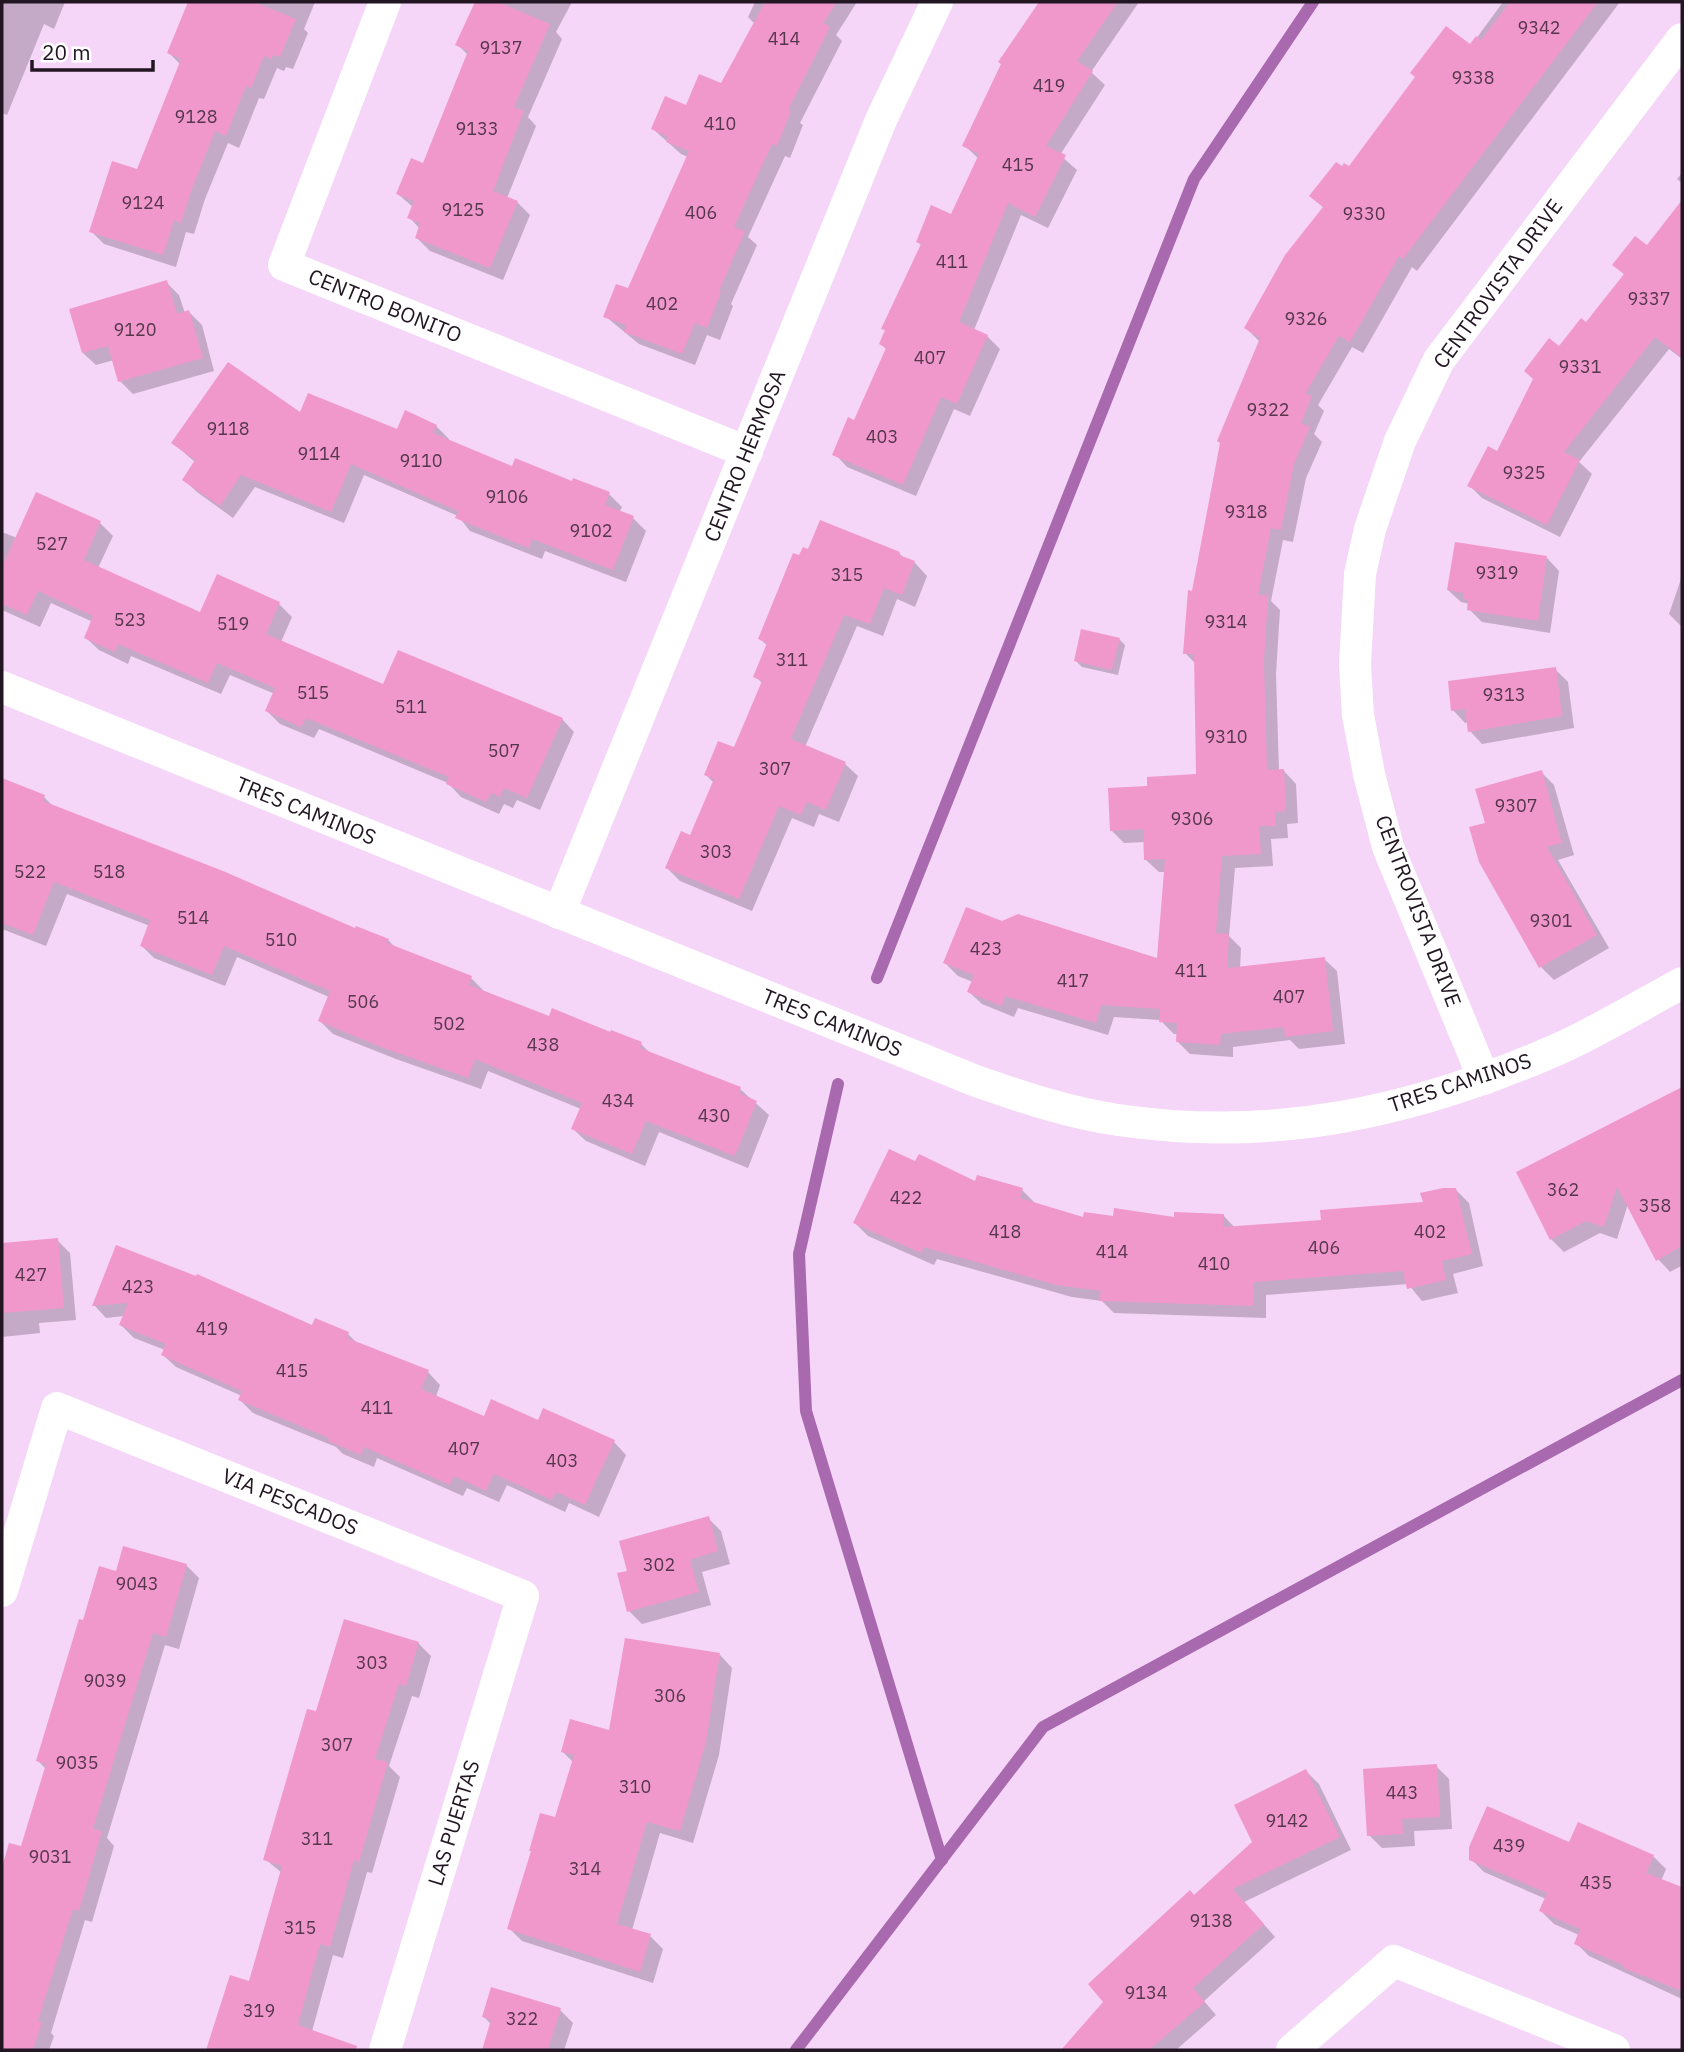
<svg xmlns="http://www.w3.org/2000/svg" width="1684" height="2052" viewBox="0 0 1684 2052" font-family="'IBM Plex Sans',sans-serif">
  <style>
    .shadow { fill: #0003 }
    .lines { fill: none; stroke-linecap: round; stroke-linejoin: round }
    .stream { stroke: #a869ae; stroke-width: 12 }
    .building { fill: #f098cc }
    .street { stroke: #fff; stroke-width: 32 }
    .labels { text-anchor: middle; stroke-width: 5; stroke-linejoin: round; paint-order: stroke }
    .number-label { font-size: 18px; fill: #55364c }
    .street-label { font-size: 21px; fill: #211622; stroke: #fff }
  </style>
  <rect width="100%" height="100%" fill="#f5d5f8"/>
  <!-- shadow -->
  <g class="shadow">
    <path d="M 2,2 L 65,2 L 54,29 L 44,24 L 7,115 L 2,113 Z"/>
    <path d="M 189,2 L 315,2 L 304,29 L 308,33 L 293,69 L 286,67 L 284,71 L 277,68 L 264,99 L 259,98 L 239,148 L 228,143 L 205,199 L 194,234 L 186,232 L 176,267 L 104,244 L 91,231 L 138,171 L 181,65 L 169,53 Z"/>
    <path d="M 477,2 L 572,2 L 556,32 L 562,39 L 528,117 L 536,126 L 507,198 L 517,202 L 530,215 L 503,280 L 430,251 L 417,238 L 420,229 L 410,218 L 414,208 L 398,194 L 424,165 L 468,55 L 458,45 Z"/>
    <path d="M 755,2 L 857,2 L 836,35 L 842,41 L 800,123 L 803,125 L 790,158 L 785,156 L 748,237 L 757,245 L 731,304 L 733,306 L 720,340 L 707,335 L 695,365 L 639,344 L 605,316 L 628,291 L 688,157 L 681,154 L 653,129 L 722,85 L 755,24 L 748,17 Z"/>
    <path d="M 1041,2 L 1139,2 L 1091,72 L 1105,85 L 1060,155 L 1077,170 L 1048,228 L 1021,215 L 974,330 L 987,336 L 1000,349 L 970,416 L 954,409 L 916,496 L 847,467 L 835,454 L 855,422 L 887,350 L 881,344 L 922,246 L 918,242 L 952,216 L 979,159 L 964,145 L 1003,64 L 1000,62 Z"/>
    <path d="M 1503,2 L 1620,2 L 1417,271 L 1412,267 L 1363,353 L 1352,347 L 1318,405 L 1324,411 L 1314,434 L 1322,442 L 1306,478 L 1293,542 L 1283,540 L 1271,601 L 1280,610 L 1276,674 L 1279,771 L 1284,771 L 1296,784 L 1298,823 L 1287,824 L 1288,838 L 1271,839 L 1273,866 L 1235,868 L 1229,936 L 1241,948 L 1240,969 L 1324,959 L 1337,971 L 1345,1044 L 1299,1049 L 1290,1040 L 1233,1047 L 1233,1057 L 1190,1054 L 1177,1041 L 1178,1034 L 1174,1034 L 1160,1020 L 1114,1017 L 1108,1035 L 1018,1008 L 1014,1017 L 982,1004 L 969,992 L 973,982 L 958,976 L 945,963 L 1002,923 L 1158,961 L 1166,872 L 1159,872 L 1146,860 L 1145,842 L 1124,843 L 1111,830 L 1149,787 L 1198,776 L 1196,664 L 1185,653 L 1194,592 L 1260,342 L 1246,328 L 1324,208 L 1311,196 L 1349,169 L 1470,47 Z"/>
    <path d="M 1682,173 L 1682,183 L 1677,179 Z"/>
    <path d="M 1682,203 L 1682,359 L 1669,349 L 1579,462 L 1592,474 L 1560,537 L 1482,498 L 1469,485 L 1498,453 L 1560,349 L 1586,325 L 1625,275 L 1615,265 L 1648,248 Z"/>
    <path d="M 166,282 L 179,295 L 185,313 L 189,312 L 202,325 L 214,371 L 133,394 L 120,381 L 114,360 L 96,365 L 83,353 Z"/>
    <path d="M 301,415 L 397,431 L 436,426 L 449,439 L 448,441 L 513,468 L 609,494 L 622,507 L 619,513 L 633,518 L 646,531 L 626,582 L 545,551 L 542,559 L 470,531 L 458,516 L 364,475 L 344,523 L 255,487 L 233,518 L 197,492 L 184,480 L 196,463 L 173,443 Z"/>
    <path d="M 37,494 L 100,523 L 113,536 L 98,568 L 201,614 L 218,576 L 279,604 L 292,617 L 281,642 L 384,686 L 562,719 L 574,732 L 540,810 L 517,800 L 513,808 L 504,804 L 499,814 L 461,797 L 448,783 L 319,729 L 314,738 L 280,724 L 267,711 L 275,694 L 230,675 L 221,694 L 131,656 L 128,664 L 99,650 L 86,638 L 93,622 L 51,603 L 40,627 L 2,610 L 2,532 L 17,538 Z"/>
    <path d="M 899,553 L 905,559 L 915,563 L 927,576 L 915,607 L 897,599 L 883,636 L 857,626 L 805,747 L 845,764 L 858,776 L 839,822 L 819,814 L 814,827 L 792,818 L 752,911 L 680,881 L 667,868 L 691,837 L 714,783 L 706,775 L 735,749 L 763,684 L 755,676 L 768,646 L 760,639 L 800,557 Z"/>
    <path d="M 1547,558 L 1559,571 L 1550,633 L 1482,622 L 1469,609 L 1470,604 L 1461,602 L 1448,590 Z"/>
    <path d="M 1682,576 L 1682,627 L 1669,614 Z"/>
    <path d="M 1119,639 L 1125,645 L 1118,675 L 1082,667 L 1076,661 Z"/>
    <path d="M 1555,669 L 1568,682 L 1574,728 L 1482,744 L 1470,731 L 1469,722 L 1465,723 L 1453,710 Z"/>
    <path d="M 1541,772 L 1554,785 L 1574,855 L 1558,860 L 1609,948 L 1554,980 L 1541,967 L 1481,862 L 1487,824 Z"/>
    <path d="M 2,785 L 44,797 L 54,807 L 356,930 L 388,940 L 397,949 L 471,978 L 484,991 L 550,1018 L 553,1010 L 641,1044 L 651,1054 L 740,1089 L 769,1115 L 748,1168 L 659,1132 L 645,1166 L 586,1141 L 573,1129 L 581,1109 L 488,1071 L 481,1089 L 396,1059 L 333,1034 L 320,1021 L 329,997 L 237,957 L 225,986 L 154,958 L 142,946 L 150,926 L 67,894 L 46,946 L 2,929 Z"/>
    <path d="M 1682,1089 L 1682,1269 L 1681,1266 L 1670,1272 L 1658,1259 L 1628,1204 L 1617,1239 L 1600,1233 L 1564,1252 L 1551,1239 L 1518,1173 Z"/>
    <path d="M 916,1164 L 976,1183 L 1022,1190 L 1035,1203 L 1084,1219 L 1176,1219 L 1224,1216 L 1235,1228 L 1323,1222 L 1425,1204 L 1456,1190 L 1469,1203 L 1483,1266 L 1453,1274 L 1458,1293 L 1422,1301 L 1408,1284 L 1266,1295 L 1266,1318 L 1114,1313 L 1102,1301 L 1072,1297 L 937,1259 L 934,1265 L 868,1236 L 855,1223 Z"/>
    <path d="M 57,1240 L 70,1253 L 76,1320 L 39,1323 L 40,1333 L 2,1337 L 2,1244 Z"/>
    <path d="M 117,1248 L 313,1327 L 348,1334 L 359,1345 L 428,1372 L 440,1385 L 436,1397 L 485,1419 L 539,1422 L 614,1442 L 626,1455 L 599,1517 L 569,1503 L 565,1512 L 507,1485 L 499,1502 L 467,1488 L 463,1496 L 377,1458 L 374,1467 L 343,1454 L 336,1447 L 253,1413 L 240,1400 L 242,1396 L 176,1367 L 163,1355 L 165,1350 L 134,1338 L 121,1325 L 124,1316 L 106,1318 L 94,1305 Z"/>
    <path d="M 708,1518 L 721,1531 L 730,1564 L 702,1572 L 711,1605 L 642,1624 L 629,1611 L 629,1572 Z"/>
    <path d="M 186,1565 L 199,1578 L 179,1649 L 165,1645 L 107,1838 L 114,1846 L 92,1922 L 85,1920 L 51,2033 L 54,2036 L 49,2050 L 2,2050 L 2,1905 L 5,1894 L 2,1890 L 2,1874 L 10,1845 L 22,1848 L 46,1769 L 38,1761 L 85,1622 L 117,1573 Z"/>
    <path d="M 418,1643 L 431,1656 L 419,1698 L 412,1696 L 389,1766 L 400,1777 L 372,1873 L 367,1872 L 343,1958 L 333,1955 L 311,2035 L 319,2042 L 316,2050 L 215,2050 L 209,2045 L 250,1983 L 282,1873 L 265,1859 L 317,1714 Z"/>
    <path d="M 720,1655 L 732,1668 L 719,1755 L 693,1843 L 660,1833 L 632,1930 L 650,1936 L 663,1949 L 653,1983 L 522,1941 L 509,1928 L 556,1819 L 573,1762 L 562,1751 L 610,1733 Z"/>
    <path d="M 1436,1766 L 1449,1779 L 1452,1829 L 1414,1831 L 1415,1846 L 1382,1848 L 1369,1835 Z"/>
    <path d="M 1306,1771 L 1319,1784 L 1351,1850 L 1244,1902 L 1275,1937 L 1204,2001 L 1216,2015 L 1176,2050 L 1064,2050 L 1194,1897 L 1254,1842 Z"/>
    <path d="M 1570,1844 L 1653,1856 L 1666,1869 L 1661,1881 L 1682,1889 L 1682,1999 L 1589,1956 L 1576,1943 L 1579,1935 L 1554,1924 L 1541,1911 L 1546,1899 L 1484,1872 L 1471,1859 Z"/>
    <path d="M 560,2010 L 573,2023 L 564,2050 L 484,2050 L 492,2025 L 484,2017 Z"/>
  </g>
  <g class="lines">
    <!-- stream -->
    <g class="stream">
      <path d="M 877,978 L 1194,179 L 1313,2"/>
      <path d="M 838,1084 L 799,1254 L 806,1411 L 942,1860"/>
      <path d="M 796,2050 L 1043,1727 L 1682,1380"/>
    </g>
  </g>
  <!-- building -->
  <g class="building">
    <path d="M 188,2 L 254,2 L 296,19 L 280,57 L 273,55 L 271,59 L 264,56 L 251,88 L 246,86 L 226,136 L 215,131 L 193,186 L 181,223 L 174,220 L 163,255 L 89,232 L 112,161 L 137,169 L 181,59 L 167,53 Z"/>
    <path d="M 475,2 L 498,2 L 550,24 L 514,107 L 524,111 L 493,191 L 518,201 L 490,268 L 415,238 L 420,223 L 407,218 L 414,201 L 396,194 L 411,158 L 423,163 L 468,51 L 455,45 Z"/>
    <path d="M 765,2 L 837,2 L 823,23 L 830,27 L 788,110 L 791,111 L 777,146 L 772,144 L 734,227 L 745,231 L 719,291 L 721,292 L 707,328 L 695,323 L 682,354 L 624,332 L 626,325 L 603,317 L 616,284 L 628,288 L 689,151 L 666,142 L 668,137 L 651,129 L 665,96 L 686,105 L 699,74 L 721,83 Z"/>
    <path d="M 1039,2 L 1118,2 L 1077,61 L 1093,71 L 1046,146 L 1066,155 L 1035,217 L 1008,203 L 959,322 L 988,335 L 957,404 L 941,397 L 903,485 L 832,455 L 848,417 L 854,420 L 886,348 L 879,344 L 885,330 L 881,329 L 921,244 L 916,242 L 931,205 L 951,214 L 979,154 L 962,146 L 1001,64 L 998,62 Z"/>
    <path d="M 1510,2 L 1598,2 L 1403,259 L 1399,256 L 1350,342 L 1339,336 L 1305,394 L 1312,396 L 1301,423 L 1310,427 L 1294,464 L 1281,530 L 1271,528 L 1258,595 L 1268,595 L 1264,661 L 1267,770 L 1284,769 L 1286,811 L 1275,812 L 1276,826 L 1259,826 L 1261,854 L 1222,856 L 1216,933 L 1229,934 L 1227,968 L 1325,957 L 1333,1031 L 1285,1037 L 1284,1027 L 1221,1034 L 1220,1045 L 1176,1042 L 1177,1023 L 1159,1022 L 1160,1009 L 1101,1005 L 1096,1023 L 1005,996 L 1002,1006 L 967,992 L 974,975 L 943,963 L 966,907 L 1002,921 L 1018,914 L 1157,958 L 1165,859 L 1144,860 L 1143,829 L 1110,831 L 1108,788 L 1147,786 L 1147,777 L 1196,774 L 1194,654 L 1183,654 L 1188,590 L 1192,591 L 1220,443 L 1217,441 L 1260,338 L 1244,328 L 1285,255 L 1323,207 L 1309,196 L 1336,162 L 1342,166 L 1344,163 L 1349,166 L 1415,77 L 1410,73 L 1446,26 L 1470,44 L 1476,36 L 1481,40 Z"/>
    <path d="M 1682,200 L 1682,358 L 1655,337 L 1564,452 L 1580,460 L 1547,525 L 1467,486 L 1488,446 L 1497,451 L 1533,379 L 1524,371 L 1549,338 L 1559,346 L 1581,318 L 1586,322 L 1624,274 L 1612,265 L 1635,236 L 1647,245 Z"/>
    <path d="M 167,280 L 177,314 L 189,310 L 203,358 L 118,382 L 108,346 L 82,353 L 69,309 Z"/>
    <path d="M 228,362 L 300,412 L 308,393 L 397,429 L 405,410 L 437,425 L 433,433 L 512,466 L 515,458 L 572,481 L 573,478 L 610,492 L 605,505 L 634,516 L 613,570 L 532,539 L 529,548 L 455,518 L 458,511 L 351,464 L 331,512 L 241,475 L 220,506 L 182,480 L 195,460 L 171,443 Z"/>
    <path d="M 36,492 L 101,521 L 84,560 L 200,612 L 217,574 L 280,602 L 266,634 L 383,684 L 398,650 L 563,718 L 527,798 L 504,788 L 500,797 L 491,793 L 486,802 L 446,784 L 449,777 L 306,718 L 301,727 L 265,711 L 275,688 L 217,663 L 208,683 L 118,644 L 115,652 L 84,638 L 93,616 L 38,591 L 27,615 L 2,604 L 2,567 Z"/>
    <path d="M 820,520 L 900,552 L 899,555 L 915,561 L 902,595 L 884,588 L 870,624 L 844,615 L 791,739 L 846,762 L 826,810 L 807,802 L 801,815 L 779,806 L 739,899 L 665,868 L 681,831 L 690,835 L 714,779 L 704,775 L 718,741 L 734,747 L 762,681 L 753,677 L 767,643 L 758,639 L 793,553 L 799,555 L 803,547 L 808,549 Z"/>
    <path d="M 1455,542 L 1547,556 L 1538,621 L 1467,610 L 1468,600 L 1463,599 L 1464,593 L 1447,590 Z"/>
    <path d="M 1081,629 L 1120,638 L 1112,670 L 1074,661 Z"/>
    <path d="M 1556,667 L 1562,716 L 1468,732 L 1465,709 L 1451,711 L 1448,681 Z"/>
    <path d="M 1542,770 L 1562,843 L 1547,847 L 1597,935 L 1539,968 L 1479,862 L 1469,827 L 1485,823 L 1475,789 Z"/>
    <path d="M 2,778 L 45,795 L 43,801 L 223,871 L 355,928 L 356,926 L 389,939 L 387,943 L 472,976 L 469,985 L 549,1016 L 552,1008 L 610,1032 L 611,1030 L 642,1042 L 640,1048 L 741,1087 L 739,1093 L 757,1101 L 735,1156 L 646,1121 L 632,1154 L 571,1129 L 582,1103 L 475,1059 L 468,1078 L 381,1047 L 318,1021 L 330,991 L 224,946 L 212,975 L 140,946 L 150,920 L 54,882 L 33,935 L 2,923 Z"/>
    <path d="M 1682,1087 L 1682,1246 L 1656,1261 L 1617,1187 L 1604,1227 L 1586,1221 L 1550,1240 L 1516,1172 Z"/>
    <path d="M 889,1149 L 915,1161 L 919,1154 L 975,1181 L 977,1175 L 1023,1188 L 1020,1198 L 1083,1217 L 1084,1212 L 1113,1216 L 1114,1208 L 1174,1217 L 1174,1212 L 1224,1214 L 1223,1227 L 1321,1220 L 1320,1210 L 1423,1202 L 1420,1193 L 1443,1188 L 1456,1188 L 1472,1254 L 1442,1261 L 1446,1280 L 1407,1289 L 1403,1271 L 1254,1282 L 1253,1306 L 1099,1301 L 1101,1291 L 1056,1285 L 924,1247 L 921,1253 L 853,1223 Z"/>
    <path d="M 58,1238 L 64,1308 L 2,1313 L 2,1243 Z"/>
    <path d="M 116,1245 L 196,1276 L 197,1274 L 312,1325 L 315,1318 L 349,1332 L 347,1338 L 429,1370 L 421,1389 L 484,1416 L 491,1399 L 538,1420 L 543,1408 L 615,1440 L 585,1505 L 556,1492 L 552,1500 L 494,1474 L 486,1491 L 454,1476 L 450,1485 L 364,1447 L 361,1455 L 328,1441 L 329,1438 L 238,1400 L 242,1391 L 161,1355 L 166,1344 L 119,1325 L 128,1303 L 92,1306 Z"/>
    <path d="M 709,1516 L 718,1551 L 690,1560 L 699,1592 L 627,1612 L 617,1573 L 627,1571 L 619,1541 Z"/>
    <path d="M 123,1546 L 187,1564 L 166,1637 L 153,1633 L 93,1829 L 102,1831 L 79,1911 L 73,1909 L 38,2021 L 42,2022 L 33,2050 L 2,2050 L 2,1867 L 9,1843 L 21,1846 L 46,1764 L 36,1761 L 79,1619 L 83,1620 L 99,1566 L 116,1571 Z"/>
    <path d="M 344,1619 L 419,1642 L 406,1686 L 399,1684 L 375,1759 L 388,1762 L 359,1862 L 354,1860 L 330,1947 L 320,1944 L 298,2025 L 357,2046 L 356,2050 L 206,2050 L 230,1975 L 249,1981 L 282,1866 L 263,1860 L 307,1709 L 316,1711 Z"/>
    <path d="M 625,1638 L 720,1653 L 706,1742 L 680,1831 L 647,1822 L 617,1924 L 651,1934 L 640,1972 L 507,1929 L 531,1851 L 529,1851 L 540,1813 L 555,1817 L 574,1755 L 561,1752 L 570,1719 L 609,1730 Z"/>
    <path d="M 1437,1764 L 1440,1817 L 1402,1819 L 1403,1834 L 1367,1836 L 1363,1769 Z"/>
    <path d="M 1306,1769 L 1340,1837 L 1233,1889 L 1264,1924 L 1193,1988 L 1205,2002 L 1149,2050 L 1061,2050 L 1103,2002 L 1088,1984 L 1190,1890 L 1194,1895 L 1252,1842 L 1234,1805 Z"/>
    <path d="M 1487,1806 L 1569,1842 L 1578,1822 L 1654,1855 L 1646,1873 L 1682,1887 L 1682,1991 L 1623,1968 L 1623,1965 L 1574,1944 L 1580,1929 L 1539,1911 L 1547,1893 L 1469,1860 L 1469,1847 Z"/>
    <path d="M 491,1987 L 561,2008 L 548,2050 L 482,2050 L 491,2020 L 482,2017 Z"/>
  </g>
  <g class="lines">
    <!-- street -->
    <g class="street">
      <path d="M 385,2 L 284,265 L 747,452"/>
      <path d="M 2,687 L 976,1081 C 1022,1097 1070,1113 1118,1120 C 1274,1143 1414,1112 1556,1050 C 1599,1031 1641,1005 1682,983"/>
      <path d="M 559,913 L 881,120 L 937,2"/>
      <path d="M 1484,1079 L 1388,847 L 1369,774 L 1358,715 L 1355,664 L 1360,574 L 1370,529 L 1400,441 L 1439,360 L 1682,39"/>
      <path d="M 2,1591 L 57,1408 L 523,1596 L 385,2050"/>
      <path d="M 1292,2050 L 1394,1961 L 1614,2050"/>
    </g>
  </g>
  <g class="labels">
    <!-- number labels -->
    <g class="number-label">
      <text x="1539" y="34">9342</text>
      <text x="784" y="45">414</text>
      <text x="501" y="54">9137</text>
      <text x="1473" y="84">9338</text>
      <text x="1049" y="92">419</text>
      <text x="196" y="123">9128</text>
      <text x="720" y="130">410</text>
      <text x="477" y="135">9133</text>
      <text x="1018" y="171">415</text>
      <text x="143" y="209">9124</text>
      <text x="463" y="216">9125</text>
      <text x="701" y="219">406</text>
      <text x="1364" y="220">9330</text>
      <text x="952" y="268">411</text>
      <text x="1649" y="305">9337</text>
      <text x="662" y="310">402</text>
      <text x="1306" y="325">9326</text>
      <text x="135" y="336">9120</text>
      <text x="930" y="364">407</text>
      <text x="1580" y="373">9331</text>
      <text x="1268" y="416">9322</text>
      <text x="228" y="435">9118</text>
      <text x="882" y="443">403</text>
      <text x="319" y="460">9114</text>
      <text x="421" y="467">9110</text>
      <text x="1524" y="479">9325</text>
      <text x="507" y="503">9106</text>
      <text x="1246" y="518">9318</text>
      <text x="591" y="537">9102</text>
      <text x="52" y="550">527</text>
      <text x="1497" y="579">9319</text>
      <text x="847" y="581">315</text>
      <text x="130" y="626">523</text>
      <text x="1226" y="628">9314</text>
      <text x="233" y="630">519</text>
      <text x="792" y="666">311</text>
      <text x="313" y="699">515</text>
      <text x="1504" y="701">9313</text>
      <text x="411" y="713">511</text>
      <text x="1226" y="743">9310</text>
      <text x="504" y="757">507</text>
      <text x="775" y="775">307</text>
      <text x="1516" y="812">9307</text>
      <text x="1192" y="825">9306</text>
      <text x="716" y="858">303</text>
      <text x="30" y="878">522</text>
      <text x="109" y="878">518</text>
      <text x="193" y="924">514</text>
      <text x="1551" y="927">9301</text>
      <text x="281" y="946">510</text>
      <text x="986" y="955">423</text>
      <text x="1191" y="977">411</text>
      <text x="1073" y="987">417</text>
      <text x="1289" y="1003">407</text>
      <text x="363" y="1008">506</text>
      <text x="449" y="1030">502</text>
      <text x="543" y="1051">438</text>
      <text x="618" y="1107">434</text>
      <text x="714" y="1122">430</text>
      <text x="1563" y="1196">362</text>
      <text x="906" y="1204">422</text>
      <text x="1655" y="1212">358</text>
      <text x="1005" y="1238">418</text>
      <text x="1430" y="1238">402</text>
      <text x="1324" y="1254">406</text>
      <text x="1112" y="1258">414</text>
      <text x="1214" y="1270">410</text>
      <text x="31" y="1281">427</text>
      <text x="138" y="1293">423</text>
      <text x="212" y="1335">419</text>
      <text x="292" y="1377">415</text>
      <text x="377" y="1414">411</text>
      <text x="464" y="1455">407</text>
      <text x="562" y="1467">403</text>
      <text x="659" y="1571">302</text>
      <text x="137" y="1590">9043</text>
      <text x="372" y="1669">303</text>
      <text x="105" y="1687">9039</text>
      <text x="670" y="1702">306</text>
      <text x="337" y="1751">307</text>
      <text x="77" y="1769">9035</text>
      <text x="635" y="1793">310</text>
      <text x="1402" y="1799">443</text>
      <text x="1287" y="1827">9142</text>
      <text x="317" y="1845">311</text>
      <text x="1509" y="1852">439</text>
      <text x="50" y="1863">9031</text>
      <text x="585" y="1875">314</text>
      <text x="1596" y="1889">435</text>
      <text x="1211" y="1927">9138</text>
      <text x="300" y="1934">315</text>
      <text x="1146" y="1999">9134</text>
      <text x="259" y="2017">319</text>
      <text x="522" y="2025">322</text>
    </g>
    <!-- street labels -->
    <g class="street-label">
      <text transform="translate(1498 284) rotate(-54)" y="7">CENTROVISTA DRIVE</text>
      <text transform="translate(385 306) rotate(22)" y="7">CENTRO BONITO</text>
      <text transform="translate(745 456) rotate(-68)" y="7">CENTRO HERMOSA</text>
      <text transform="translate(306 811) rotate(22)" y="7">TRES CAMINOS</text>
      <text transform="translate(1418 911) rotate(69)" y="7">CENTROVISTA DRIVE</text>
      <text transform="translate(832 1023) rotate(22)" y="7">TRES CAMINOS</text>
      <text transform="translate(1460 1083) rotate(-18)" y="7">TRES CAMINOS</text>
      <text transform="translate(290 1502) rotate(22)" y="7">VIA PESCADOS</text>
      <text transform="translate(454 1823) rotate(-73)" y="7">LAS PUERTAS</text>
    </g>
  </g>
  <!-- border -->
  <rect width="1684" height="2052" fill="none" stroke="#211622" stroke-width="7"/>
  <!-- scale -->
  <path d="M32 60v10h121v-10" fill="none" stroke="#211622" stroke-width="3.5"/>
  <text x="42" y="60" font-size="21" fill="#211622" stroke="#ffffff" stroke-width="5" paint-order="stroke">20 m</text>
</svg>
